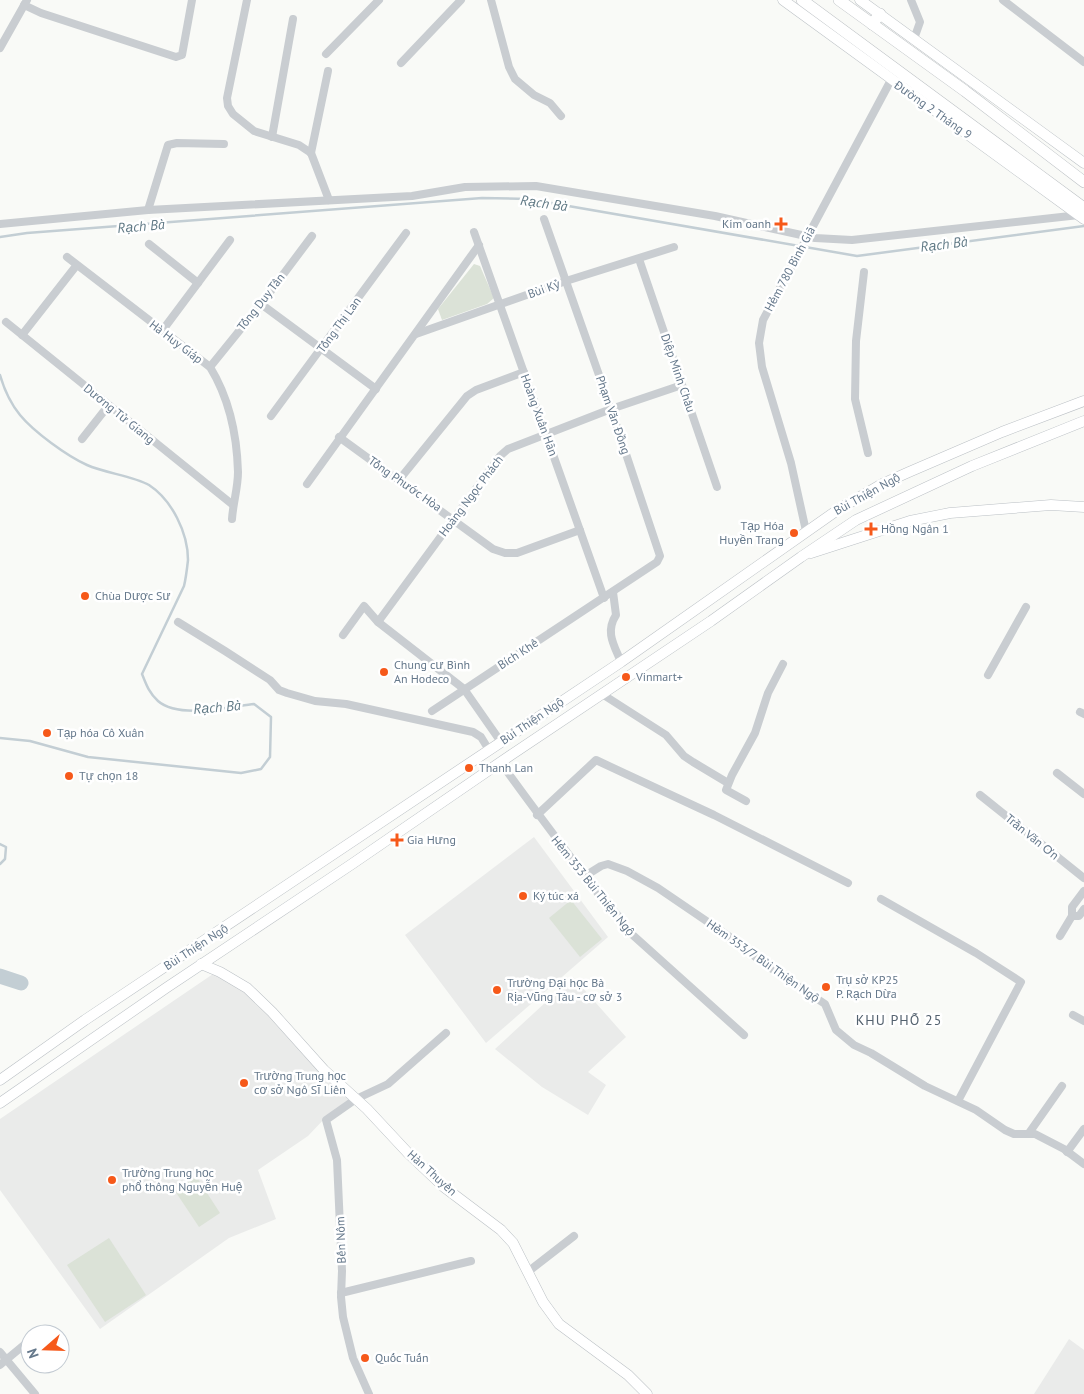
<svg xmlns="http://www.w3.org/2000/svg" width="1084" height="1394" viewBox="0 0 1084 1394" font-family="'PT Sans',sans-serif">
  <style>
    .built { fill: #eaebea }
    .green { fill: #dbe2d7 }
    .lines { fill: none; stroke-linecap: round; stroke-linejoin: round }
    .stream { stroke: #c3ced4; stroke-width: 2.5 }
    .river { stroke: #c3ced4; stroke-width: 15 }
    .secondary-casing { stroke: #bbc0c5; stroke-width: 11 }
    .primary-casing { stroke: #bcc0c4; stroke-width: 12 }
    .street { stroke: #c9cdd1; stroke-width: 8 }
    .secondary { stroke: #fff; stroke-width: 10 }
    .primary { stroke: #fff; stroke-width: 11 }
    .poi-dot { fill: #f6591a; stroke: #fff; stroke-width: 2 }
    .labels { text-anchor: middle; stroke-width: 5; stroke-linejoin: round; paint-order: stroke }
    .street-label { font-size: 12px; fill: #65788b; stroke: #fff }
    .poi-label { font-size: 12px; fill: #65788b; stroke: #fff; text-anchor: start }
    .water-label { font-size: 14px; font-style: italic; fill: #617a86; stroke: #fff }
    .neighbourhood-label { font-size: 14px; letter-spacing: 1px; fill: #54626f; stroke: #fff }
  </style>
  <rect width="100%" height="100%" fill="#f9faf7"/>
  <!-- built -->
  <g class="built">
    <path d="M 534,837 L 608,937 L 486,1043 L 405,935 Z"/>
    <path d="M 213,974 L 240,989 L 268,1014 L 349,1100 L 326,1117 L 308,1136 L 258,1170 L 276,1219 L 229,1238 L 100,1329 L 0,1190 L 0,1119 Z"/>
    <path d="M 573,977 L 626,1037 L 588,1072 L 606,1085 L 588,1115 L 542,1087 L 495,1049 Z"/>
    <path d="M 1069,1339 L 1084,1350 L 1084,1394 L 1034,1394 Z"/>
  </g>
  <!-- green -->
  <g class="green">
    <path d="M 474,264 L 480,266 L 494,298 L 487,304 L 442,320 L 438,309 Z"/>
    <path d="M 571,900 L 602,939 L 580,957 L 549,918 Z"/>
    <path d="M 196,1176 L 220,1213 L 199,1227 L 175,1191 Z"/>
    <path d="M 109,1238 L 146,1295 L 105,1322 L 67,1265 Z"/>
  </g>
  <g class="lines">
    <!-- stream -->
    <g class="stream">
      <path d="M 0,237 L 27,233 L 482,198 L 528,199 L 857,256 L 1084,226"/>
      <path d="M 0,375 C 4,389 11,404 20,415 C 34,432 67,456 87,465 C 105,473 133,476 149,485 C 172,500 188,533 188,560 C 187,569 186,578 184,586 L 142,674 C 146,684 149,693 158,701 C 178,719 229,707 254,704 L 271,717 L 270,757 L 261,769 L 241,773 L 88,757 L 30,741 L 0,738"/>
      <path d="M 0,844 L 6,847 L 5,859 L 0,864"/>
    </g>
    <!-- river -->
    <path class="river" d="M 0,976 L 21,983"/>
    <defs>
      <g id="secondary">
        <path d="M 783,0 L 1084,219"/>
        <path d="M 860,0 L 1084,163"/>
        <path d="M 811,553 L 910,521 L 950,513 L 1051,505 L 1084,507"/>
        <path d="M 201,964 L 220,972 L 247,988 L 272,1012 L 324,1070 L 367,1109 L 408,1153 L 444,1187 L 501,1230 L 513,1243 L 543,1302 L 559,1324 L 628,1375 L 647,1394"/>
        <path d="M 0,1080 L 85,1020 L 621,662 L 839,509 L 882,484 L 909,472 L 1002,432 L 1084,401"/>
        <path d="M 0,1103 L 166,988 L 352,864 L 511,755 L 711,621 L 801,557 L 856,520 L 972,466 L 1084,421"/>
      </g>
      <g id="primary">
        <path d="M 802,0 L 1084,208"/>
        <path d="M 839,0 L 965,91 L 1084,182"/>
        <path d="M 872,24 L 880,14"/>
      </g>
    </defs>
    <!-- secondary casing -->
    <use href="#secondary" class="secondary-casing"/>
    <!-- primary casing -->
    <use href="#primary" class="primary-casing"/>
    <!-- street -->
    <g class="street">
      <path d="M 247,0 L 227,98 L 228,106 L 233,114 L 254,131 L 299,145 L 311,153 L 329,200"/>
      <path d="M 491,0 L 509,67 L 515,79 L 534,95 L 550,103 L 561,116"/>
      <path d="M 911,0 L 920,22 L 914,39"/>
      <path d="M 1003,0 L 1084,62"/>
      <path d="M 24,5 L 41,13 L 176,57 L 182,55 L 192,0"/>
      <path d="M 0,48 L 27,0"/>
      <path d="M 326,54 L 379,0"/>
      <path d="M 401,63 L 461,0"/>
      <path d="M 272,137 L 293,19"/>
      <path d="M 311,153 L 328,71"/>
      <path d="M 148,210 L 168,145 L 177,143 L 224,144"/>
      <path d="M 0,224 L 148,210 L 412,196 L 465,187 L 536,186 L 715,216 L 815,238 L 852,240 L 1079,215"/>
      <path d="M 474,232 L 604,598"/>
      <path d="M 149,244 L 198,283"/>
      <path d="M 67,257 L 210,367 C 229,398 237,436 238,472 C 238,488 233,503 232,519"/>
      <path d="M 639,259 L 717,487"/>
      <path d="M 864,272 L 856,341 L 855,399 L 868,453"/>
      <path d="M 261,304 L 376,389"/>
      <path d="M 6,322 L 233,505"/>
      <path d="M 162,331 L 230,240"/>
      <path d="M 416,334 L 566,281 L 674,247"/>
      <path d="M 22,335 L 76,266"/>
      <path d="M 210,367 L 261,304 L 312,236"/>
      <path d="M 271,416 L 406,233"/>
      <path d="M 339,437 L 493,549 L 505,553 L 517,553 L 580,530"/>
      <path d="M 82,439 L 108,406"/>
      <path d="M 399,480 L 467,396 L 476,390 L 524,372"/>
      <path d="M 307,484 L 479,245"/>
      <path d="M 806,531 L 791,463 L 762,367 L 759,343 L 763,320 L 891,80"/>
      <path d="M 613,592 L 616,615 C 605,632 614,645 621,662"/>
      <path d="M 178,622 L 225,651 L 270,680 L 279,690 L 287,693 L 315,701 L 346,704 L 473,732 L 481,737 L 489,750"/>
      <path d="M 378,622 L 500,456 L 508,449 L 611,409 L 682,385"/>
      <path d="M 343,635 L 364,606 L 378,622 L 464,689 L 501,742"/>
      <path d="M 988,675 L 1026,607"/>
      <path d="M 602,694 L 666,735 L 684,756 L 693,762 L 728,783"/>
      <path d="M 432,711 L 657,562 L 660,556 L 611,409 L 544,219"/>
      <path d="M 1080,712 L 1084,714"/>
      <path d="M 501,763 C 533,808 567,852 600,896 C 607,905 624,919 626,929 L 744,1035"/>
      <path d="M 1057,773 L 1084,794"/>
      <path d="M 980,795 L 1084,878"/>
      <path d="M 746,801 L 726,790 L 732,775 L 755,733 L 768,693 L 783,664"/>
      <path d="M 537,815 L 596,760 L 714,815 L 848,883"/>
      <path d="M 585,876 L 601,866 L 608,864 L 627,871 L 658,888 L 727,935 L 766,965 L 825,1004 L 836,1030 L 854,1045 L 871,1053 L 925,1086 L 976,1110 L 1005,1130 L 1014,1134 L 1035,1134 L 1064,1149 L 1084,1164"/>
      <path d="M 881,899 L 976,953 L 1021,982 L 958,1101"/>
      <path d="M 1072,916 L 1079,916 L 1084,909"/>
      <path d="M 1060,936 L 1072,916 L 1072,907 L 1084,891"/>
      <path d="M 1073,1015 L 1084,1021"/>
      <path d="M 1029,1133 L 1062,1086"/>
      <path d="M 1067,1152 L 1084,1129"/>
      <path d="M 529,1271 L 574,1236"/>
      <path d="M 341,1293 L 471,1261"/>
      <path d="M 0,1352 L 35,1394"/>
      <path d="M 0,1365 L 30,1340"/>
      <path d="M 369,1394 L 353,1358 L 343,1317 L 341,1297 L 342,1271 L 337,1160 L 326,1120 L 356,1099 L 388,1084 L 446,1033"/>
    </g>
    <!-- secondary -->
    <use href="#secondary" class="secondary"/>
    <!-- primary -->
    <use href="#primary" class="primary"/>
  </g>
  <!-- markers -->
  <g class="poi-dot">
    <path d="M778.5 216.5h5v5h5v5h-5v5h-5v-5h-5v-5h5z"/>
    <path d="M868.5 521.5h5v5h5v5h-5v5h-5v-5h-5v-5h5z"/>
    <circle cx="794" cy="533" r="5"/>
    <circle cx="85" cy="596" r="5"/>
    <circle cx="384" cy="672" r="5"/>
    <circle cx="626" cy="677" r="5"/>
    <circle cx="47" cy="733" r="5"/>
    <circle cx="469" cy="768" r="5"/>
    <circle cx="69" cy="776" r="5"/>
    <path d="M394.5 832.5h5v5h5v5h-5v5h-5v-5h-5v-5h5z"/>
    <circle cx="523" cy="896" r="5"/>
    <circle cx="826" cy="987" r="5"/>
    <circle cx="497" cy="990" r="5"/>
    <circle cx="244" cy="1083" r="5"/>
    <circle cx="112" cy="1180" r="5"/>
    <circle cx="365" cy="1358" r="5"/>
  </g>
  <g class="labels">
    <!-- street labels -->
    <g class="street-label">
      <text transform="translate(933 110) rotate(35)" y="4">Đường 2 Tháng 9</text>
      <text transform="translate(790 269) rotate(-62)" y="4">Hẻm 780 Bình Giã</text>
      <text transform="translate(544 289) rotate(-20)" y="4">Bùi Kỷ</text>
      <text transform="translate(261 302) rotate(-52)" y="4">Tống Duy Tân</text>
      <text transform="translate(339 325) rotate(-54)" y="4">Tống Thị Lan</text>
      <text transform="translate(176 342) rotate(37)" y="4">Hà Huy Giáp</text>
      <text transform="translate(678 373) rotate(71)" y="4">Diệp Minh Châu</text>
      <text transform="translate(119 414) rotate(39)" y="4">Dương Tử Giang</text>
      <text transform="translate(539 415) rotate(70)" y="4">Hoàng Xuân Hãn</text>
      <text transform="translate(613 415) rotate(71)" y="4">Phạm Văn Đồng</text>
      <text transform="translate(405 484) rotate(35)" y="4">Tống Phước Hòa</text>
      <text transform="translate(867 494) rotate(-29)" y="4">Bùi Thiện Ngộ</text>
      <text transform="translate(471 496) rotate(-53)" y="4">Hoàng Ngọc Phách</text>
      <text transform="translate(518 654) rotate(-33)" y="4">Bích Khê</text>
      <text transform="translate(532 721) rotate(-34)" y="4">Bùi Thiện Ngộ</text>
      <text transform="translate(1032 837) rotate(39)" y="4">Trần Văn Ơn</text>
      <text transform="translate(593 886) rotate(51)" y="4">Hẻm 353 Bùi Thiện Ngộ</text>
      <text transform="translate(196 947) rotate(-33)" y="4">Bùi Thiện Ngộ</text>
      <text transform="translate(763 961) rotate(35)" y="4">Hẻm 353/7 Bùi Thiện Ngộ</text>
      <text transform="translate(432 1173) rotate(42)" y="4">Hàn Thuyên</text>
      <text transform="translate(341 1240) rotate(-92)" y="4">Bến Nôm</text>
    </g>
    <!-- poi labels -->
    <g class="poi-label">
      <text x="771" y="228" text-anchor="end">Kim oanh</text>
      <text x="784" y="530" text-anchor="end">Tạp Hóa<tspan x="784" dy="14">Huyền Trang</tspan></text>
      <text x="881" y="533">Hồng Ngân 1</text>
      <text x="95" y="600">Chùa Dược Sư</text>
      <text x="394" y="669">Chung cư Bình<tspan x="394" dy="14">An Hodeco</tspan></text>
      <text x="636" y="681">Vinmart+</text>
      <text x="57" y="737">Tạp hóa Cô Xuân</text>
      <text x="479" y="772">Thanh Lan</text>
      <text x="79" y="780">Tự chọn 18</text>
      <text x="407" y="844">Gia Hưng</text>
      <text x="533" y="900">Ký túc xá</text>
      <text x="836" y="984">Trụ sở KP25<tspan x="836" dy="14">P. Rạch Dừa</tspan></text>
      <text x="507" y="987">Trường Đại học Bà<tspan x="507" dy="14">Rịa-Vũng Tàu - cơ sở 3</tspan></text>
      <text x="254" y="1080">Trường Trung học<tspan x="254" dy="14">cơ sở Ngô Sĩ Liên</tspan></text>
      <text x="122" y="1177">Trường Trung học<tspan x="122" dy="14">phổ thông Nguyễn Huệ</tspan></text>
      <text x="375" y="1362">Quốc Tuấn</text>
    </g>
    <!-- water labels -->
    <g class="water-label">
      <text transform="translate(544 203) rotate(8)" y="5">Rạch Bà</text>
      <text transform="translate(141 226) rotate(-5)" y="5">Rạch Bà</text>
      <text transform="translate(944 244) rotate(-7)" y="5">Rạch Bà</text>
      <text transform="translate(217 707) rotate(-5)" y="5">Rạch Bà</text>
    </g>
    <!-- neighbourhood labels -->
    <g class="neighbourhood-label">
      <text x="899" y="1025">KHU PHỐ 25</text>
    </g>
  </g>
  <!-- north arrow -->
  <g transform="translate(45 1349) rotate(250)"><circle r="24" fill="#ffffff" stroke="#c1c9d1"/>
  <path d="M0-4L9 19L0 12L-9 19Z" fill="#f6591a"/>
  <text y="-8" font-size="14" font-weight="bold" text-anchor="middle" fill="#65788b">N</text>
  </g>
</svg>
